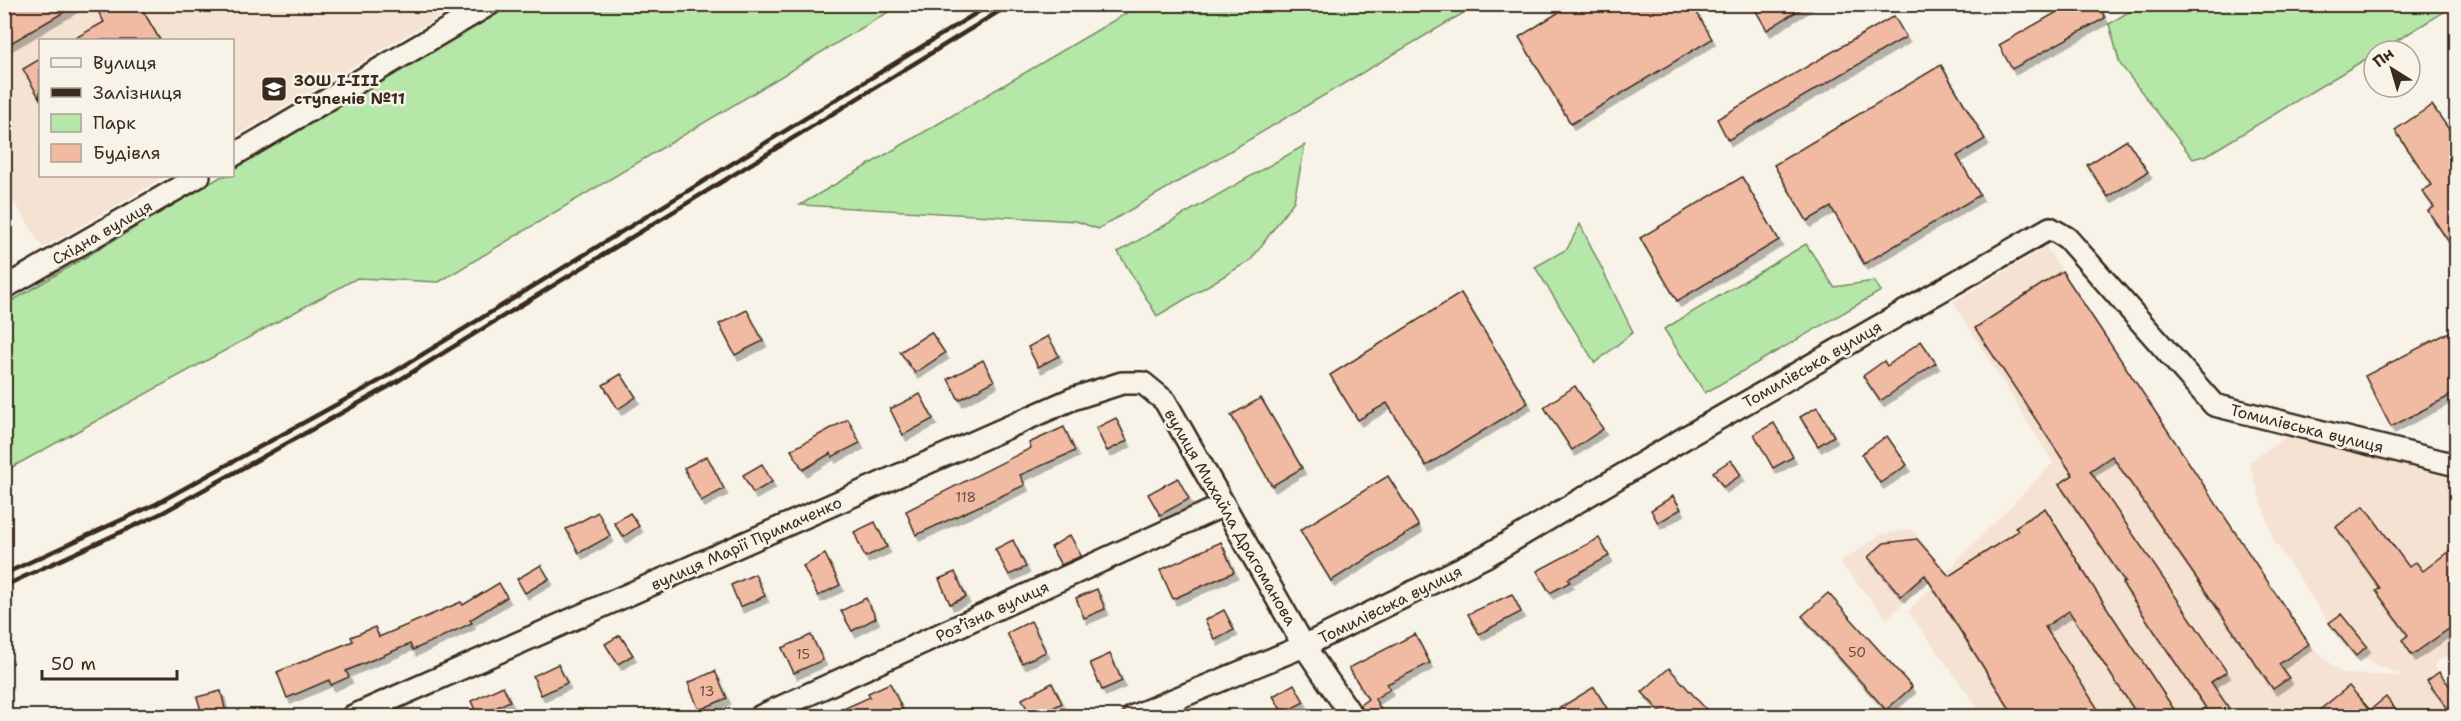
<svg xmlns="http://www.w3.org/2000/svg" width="2461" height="721" viewBox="0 0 2461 721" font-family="'Shantell Sans',sans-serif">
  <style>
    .built { fill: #f5e2d3 }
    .green { fill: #b4e7a8; stroke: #788863; stroke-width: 1.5 }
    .building { fill: #f1bba3; stroke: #3b2a1e; stroke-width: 1.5; filter: url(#shadow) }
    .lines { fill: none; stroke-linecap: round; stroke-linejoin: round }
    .street-casing { stroke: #3b2a1e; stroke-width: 26 }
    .street { stroke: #f7f3e8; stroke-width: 21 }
    .rail { stroke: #3b2a1e; stroke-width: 4.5 }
    .labels { text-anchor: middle; stroke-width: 5; stroke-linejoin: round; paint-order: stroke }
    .number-label { font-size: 14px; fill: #684e3f }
    .poi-label { font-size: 16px; font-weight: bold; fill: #3b2a1e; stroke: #f7f3e8; text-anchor: start }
    .street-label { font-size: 16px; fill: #3b2a1e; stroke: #f7f3e8 }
  </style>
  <defs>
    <filter id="shadow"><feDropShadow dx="3.5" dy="6" stdDeviation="0" flood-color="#0004"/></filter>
  </defs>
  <rect width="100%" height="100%" fill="#f7f3e8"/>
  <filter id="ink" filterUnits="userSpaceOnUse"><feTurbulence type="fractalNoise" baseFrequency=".0167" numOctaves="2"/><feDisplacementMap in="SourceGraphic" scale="12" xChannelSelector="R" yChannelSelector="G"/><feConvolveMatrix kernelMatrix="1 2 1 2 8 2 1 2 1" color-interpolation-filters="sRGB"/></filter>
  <g filter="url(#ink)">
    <!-- built -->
    <g class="built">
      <path d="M 5,5 L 458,5 L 233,137 L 232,40 L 40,40 L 40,176 L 166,176 L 43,248 L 5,187 Z"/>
      <path d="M 2046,247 L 2309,644 L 2342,674 L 2403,676 L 2356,656 L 2329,623 L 2273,539 L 2249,462 L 2299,428 L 2456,474 L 2456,647 L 2434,665 L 2456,696 L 2456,716 L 1984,716 L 1908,611 L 2053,463 L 1953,302 Z"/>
      <path d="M 1912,529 L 1941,566 L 1887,619 L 1840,562 L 1880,535 Z"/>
    </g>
    <!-- green -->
    <g class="green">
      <path d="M 2141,4 L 2455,4 L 2455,5 L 2380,51 L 2374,51 L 2374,54 L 2207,155 L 2193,159 L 2120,64 L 2109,24 Z"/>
      <path d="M 510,5 L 900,5 L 439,282 L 357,278 L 5,471 L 5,305 L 222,176 L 232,176 L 233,169 Z"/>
      <path d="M 1140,5 L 1477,5 L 1098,229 L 1076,221 L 800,205 Z"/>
      <path d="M 1305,145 L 1294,201 L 1251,260 L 1157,316 L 1118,252 Z"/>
      <path d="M 1580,224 L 1633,332 L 1595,363 L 1535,267 L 1567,249 Z"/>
      <path d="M 1806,244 L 1834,287 L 1874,281 L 1881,291 L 1705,393 L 1664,329 Z"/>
    </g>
    <!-- building -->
    <g class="building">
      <path d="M 4,4 L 78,4 L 4,47 Z"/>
      <path d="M 94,4 L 139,4 L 160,40 L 72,40 L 104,22 Z"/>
      <path d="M 1572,4 L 1692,4 L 1712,39 L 1571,124 L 1519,37 Z"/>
      <path d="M 1752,4 L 1809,4 L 1767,30 Z"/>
      <path d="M 2071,4 L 2098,4 L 2105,18 L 2012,69 L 1999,45 Z"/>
      <path d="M 1894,16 L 1906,37 L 1728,140 L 1717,119 Z"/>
      <path d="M 40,59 L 40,99 L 23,69 Z"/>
      <path d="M 1941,65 L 1985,139 L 1957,156 L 1980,195 L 1864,264 L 1831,207 L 1807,221 L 1774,165 Z"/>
      <path d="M 2432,105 L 2457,141 L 2457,254 L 2428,211 L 2434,207 L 2422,191 L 2432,185 L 2395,130 Z"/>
      <path d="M 2127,140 L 2148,172 L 2108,197 L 2087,165 Z"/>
      <path d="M 1742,177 L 1779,240 L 1677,301 L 1640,238 Z"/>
      <path d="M 2062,271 L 2309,644 L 2279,664 L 2289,678 L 2273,689 L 2112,456 L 2090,471 L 2227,672 L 2211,682 L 2235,717 L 2212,717 L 2122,583 L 2125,582 L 2059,484 L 2073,475 L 1975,328 Z"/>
      <path d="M 1461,293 L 1528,403 L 1426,466 L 1387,403 L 1358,420 L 1330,375 Z"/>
      <path d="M 747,310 L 763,341 L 735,355 L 719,324 Z"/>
      <path d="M 2457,328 L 2457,392 L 2391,427 L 2365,376 Z"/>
      <path d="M 931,332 L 945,353 L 915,373 L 900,352 Z"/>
      <path d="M 1048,336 L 1059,356 L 1038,367 L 1028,347 Z"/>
      <path d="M 1921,341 L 1936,363 L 1880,401 L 1863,376 L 1884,361 L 1887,366 Z"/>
      <path d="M 983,360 L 994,381 L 959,400 L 948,379 Z"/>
      <path d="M 621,374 L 636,397 L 618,409 L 603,385 Z"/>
      <path d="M 1575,386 L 1603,429 L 1572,450 L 1544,407 Z"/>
      <path d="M 920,394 L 933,419 L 903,435 L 890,409 Z"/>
      <path d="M 1261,398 L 1302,468 L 1272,486 L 1231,415 Z"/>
      <path d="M 1817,407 L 1834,436 L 1818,446 L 1800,417 Z"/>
      <path d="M 1116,418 L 1127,441 L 1107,451 L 1096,428 Z"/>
      <path d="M 848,419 L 860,443 L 832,457 L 831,453 L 803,470 L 791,450 Z"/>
      <path d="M 1774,423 L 1793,457 L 1773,468 L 1754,434 Z"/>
      <path d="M 1064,427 L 1075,451 L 1020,475 L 1025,485 L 916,535 L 906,511 L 1031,448 L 1029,443 Z"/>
      <path d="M 1887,436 L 1907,465 L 1880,483 L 1861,454 Z"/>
      <path d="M 707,456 L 724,489 L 701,501 L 684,468 Z"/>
      <path d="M 1731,460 L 1741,475 L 1723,487 L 1713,472 Z"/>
      <path d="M 762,464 L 772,482 L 753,493 L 743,475 Z"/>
      <path d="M 1388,476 L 1419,526 L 1331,581 L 1300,530 Z"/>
      <path d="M 1178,478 L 1189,499 L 1160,515 L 1148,494 Z"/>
      <path d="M 1673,496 L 1681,509 L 1658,523 L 1651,510 Z"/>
      <path d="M 2364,506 L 2409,567 L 2416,562 L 2423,571 L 2457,545 L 2457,623 L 2412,655 L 2402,640 L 2408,635 L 2376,591 L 2380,588 L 2336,527 Z"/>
      <path d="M 2045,508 L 2092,585 L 2179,717 L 2139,717 L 2069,611 L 2045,627 L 2103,717 L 2015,717 L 1925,575 L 1901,596 L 1868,557 L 1884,543 L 1917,539 L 1949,576 L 2018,531 L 2015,527 Z"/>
      <path d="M 598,512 L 610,536 L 579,553 L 566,529 Z"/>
      <path d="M 630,513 L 639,526 L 623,537 L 614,523 Z"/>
      <path d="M 875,522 L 887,547 L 865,557 L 854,532 Z"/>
      <path d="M 1070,535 L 1081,556 L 1061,565 L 1051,547 Z"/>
      <path d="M 1599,538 L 1609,556 L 1568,579 L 1570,582 L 1550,593 L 1537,571 Z"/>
      <path d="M 1013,540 L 1026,567 L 1009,575 L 995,549 Z"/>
      <path d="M 1221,542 L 1234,572 L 1173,599 L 1160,570 Z"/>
      <path d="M 825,554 L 840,585 L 818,596 L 803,566 Z"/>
      <path d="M 541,565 L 549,579 L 525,593 L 517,579 Z"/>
      <path d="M 955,572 L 966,597 L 950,604 L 939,579 Z"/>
      <path d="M 755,574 L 765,596 L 740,607 L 731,585 Z"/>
      <path d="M 499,583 L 507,597 L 470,620 L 472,623 L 413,650 L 410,644 L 346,671 L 349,677 L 331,685 L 329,680 L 287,698 L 277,672 L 353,641 L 351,637 L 375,627 L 379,637 L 461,602 L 463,605 Z"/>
      <path d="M 1097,589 L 1105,609 L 1084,618 L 1076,598 Z"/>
      <path d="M 1828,593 L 1912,687 L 1886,710 L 1802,616 Z"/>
      <path d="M 1512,594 L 1521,612 L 1479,634 L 1468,614 Z"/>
      <path d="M 866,598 L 876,618 L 852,631 L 841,611 Z"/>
      <path d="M 1224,610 L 1234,630 L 1215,640 L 1205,620 Z"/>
      <path d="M 2341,614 L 2367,646 L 2356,656 L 2329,623 Z"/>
      <path d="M 1031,621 L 1046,652 L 1022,663 L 1007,633 Z"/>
      <path d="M 1415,634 L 1430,663 L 1387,684 L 1390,689 L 1375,699 L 1385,717 L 1366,717 L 1360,705 L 1368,699 L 1349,668 Z"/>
      <path d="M 620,635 L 633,655 L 618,664 L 605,644 Z"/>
      <path d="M 811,635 L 823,660 L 794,673 L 782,648 Z"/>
      <path d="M 1110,654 L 1122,681 L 1102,690 L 1090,663 Z"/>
      <path d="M 558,664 L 567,683 L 541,695 L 533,676 Z"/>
      <path d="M 1669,668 L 1713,717 L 1665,717 L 1642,692 Z"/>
      <path d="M 715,671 L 727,698 L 699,710 L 688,683 Z"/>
      <path d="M 2439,672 L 2457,696 L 2457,717 L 2454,717 L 2427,681 Z"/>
      <path d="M 890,683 L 906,717 L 826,717 L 870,697 L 868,693 Z"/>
      <path d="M 1052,683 L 1062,703 L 1037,717 L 1031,717 L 1022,699 Z"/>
      <path d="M 1294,684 L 1304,702 L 1283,713 L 1273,696 Z"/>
      <path d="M 503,686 L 510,701 L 478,716 L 471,701 Z"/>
      <path d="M 2349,686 L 2370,710 L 2386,697 L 2401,717 L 2311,717 Z"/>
      <path d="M 1594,687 L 1612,717 L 1545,717 Z"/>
      <path d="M 221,691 L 227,717 L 203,717 L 197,697 Z"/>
    </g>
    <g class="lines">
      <defs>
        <g id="street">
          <path d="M 232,156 L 490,4"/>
          <path d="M 4,288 L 199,176"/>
          <path d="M 353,716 L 1072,399 L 1122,383 L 1143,383 L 1165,401 L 1304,646 L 1352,716"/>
          <path d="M 761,716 L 1224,505"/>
          <path d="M 1134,716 L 1304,646 L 1486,556 L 1688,436 L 2050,228 L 2067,238 L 2214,405 L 2456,465"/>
        </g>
      </defs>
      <!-- street casing -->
      <use href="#street" class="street-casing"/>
      <!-- street -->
      <use href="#street" class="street"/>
      <!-- rail -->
      <g class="rail">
        <path d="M 4,574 L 156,504 L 381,380 L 991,4"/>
        <path d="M 4,586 L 162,513 L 388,387 L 1011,4"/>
      </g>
    </g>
  </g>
  <!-- icons -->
  <defs>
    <symbol id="school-square" viewBox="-11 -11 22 22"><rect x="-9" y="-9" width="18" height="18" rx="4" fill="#3b2a1e" stroke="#f7f3e8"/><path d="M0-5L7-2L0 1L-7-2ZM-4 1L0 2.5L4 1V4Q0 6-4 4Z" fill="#fff"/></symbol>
  </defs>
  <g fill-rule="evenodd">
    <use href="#school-square" x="259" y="74" width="30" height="30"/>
  </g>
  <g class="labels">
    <!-- number labels -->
    <g class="number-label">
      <text x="966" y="502">118</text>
      <text x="1857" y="657">50</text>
      <text x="803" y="659">15</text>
      <text x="707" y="696">13</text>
    </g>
    <!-- poi labels -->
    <g class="poi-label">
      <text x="294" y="86">ЗОШ І-ІІІ<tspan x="294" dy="18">ступенів №11</tspan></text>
    </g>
    <!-- street labels -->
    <g class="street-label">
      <text transform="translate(102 232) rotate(-30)" y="6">Східна вулиця</text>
      <text transform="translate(1812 364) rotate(-30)" y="6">Томилівська вулиця</text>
      <text transform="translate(2307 428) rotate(14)" y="6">Томилівська вулиця</text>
      <text transform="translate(1231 517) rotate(60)" y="6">вулиця Михайла Драгоманова</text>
      <text transform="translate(746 543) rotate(-24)" y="6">вулиця Марії Примаченко</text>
      <text transform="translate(1390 604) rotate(-26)" y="6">Томилівська вулиця</text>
      <text transform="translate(992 611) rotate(-25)" y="6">Розʼїзна вулиця</text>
    </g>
  </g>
  <!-- margin -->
  <rect width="2461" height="721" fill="none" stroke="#f7f3e8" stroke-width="24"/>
  <rect x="12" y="12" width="2437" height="697" fill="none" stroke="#3b2a1e" stroke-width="2" filter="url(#ink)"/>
  <!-- legend -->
  <rect x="39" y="39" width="195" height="138" fill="#f7f3e8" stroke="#aca397" stroke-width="1.5"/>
  <rect x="51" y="58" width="30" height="9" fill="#f7f3e8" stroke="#aca397" stroke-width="1.5"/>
  <text x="93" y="69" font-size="18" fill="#3b2a1e">Вулиця</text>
  <rect x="51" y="88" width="30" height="9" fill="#3b2a1e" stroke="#aca397" stroke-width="1.5"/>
  <text x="93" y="99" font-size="18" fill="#3b2a1e">Залізниця</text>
  <rect x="51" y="114" width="30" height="18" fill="#b4e7a8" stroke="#aca397" stroke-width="1.5"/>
  <text x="93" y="129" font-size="18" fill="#3b2a1e">Парк</text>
  <rect x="51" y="144" width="30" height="18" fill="#f1bba3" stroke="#aca397" stroke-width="1.5"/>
  <text x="93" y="159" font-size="18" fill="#3b2a1e">Будівля</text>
  <!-- north arrow -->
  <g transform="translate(2392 69) rotate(323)"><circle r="28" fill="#f7f3e8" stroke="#aca397" stroke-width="1.5"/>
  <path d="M0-4.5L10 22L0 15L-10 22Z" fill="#3b2a1e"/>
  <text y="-9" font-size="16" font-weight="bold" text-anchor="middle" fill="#3b2a1e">Пн</text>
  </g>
  <!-- scale -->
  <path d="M42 670v9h135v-9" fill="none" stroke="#3b2a1e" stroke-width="3"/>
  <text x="51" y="670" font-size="18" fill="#3b2a1e" stroke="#f7f3e8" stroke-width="4.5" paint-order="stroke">50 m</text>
</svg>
